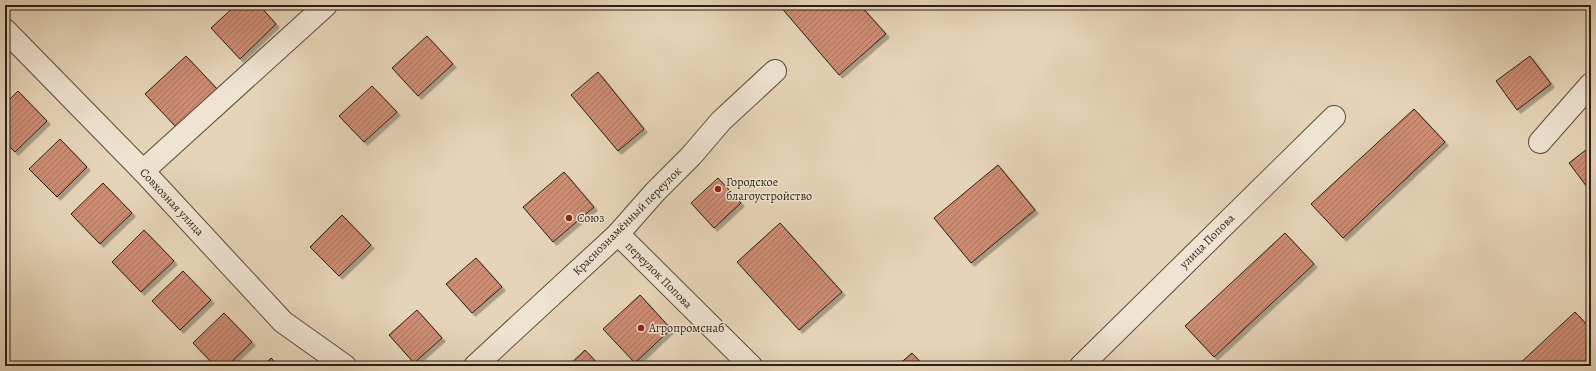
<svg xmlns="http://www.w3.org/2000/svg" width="1596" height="371" viewBox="0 0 1596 371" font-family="Alegreya,serif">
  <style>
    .building { fill: url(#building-hatch); stroke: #2b1f14; filter: url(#shadow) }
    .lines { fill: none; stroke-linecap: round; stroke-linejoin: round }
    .street-casing { stroke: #5a4c3d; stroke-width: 24 }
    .street { stroke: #efe3d1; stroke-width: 22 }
    .poi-dot { fill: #8f2418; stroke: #efe3d1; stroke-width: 1.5 }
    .labels { text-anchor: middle; stroke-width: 3; stroke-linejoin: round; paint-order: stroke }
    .poi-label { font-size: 12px; fill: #2b1f14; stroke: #efe3d1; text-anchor: start }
    .street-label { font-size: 12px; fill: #2b1f14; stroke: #efe3d1 }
  </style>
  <defs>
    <pattern id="building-hatch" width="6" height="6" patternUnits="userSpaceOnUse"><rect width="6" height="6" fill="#cc8d75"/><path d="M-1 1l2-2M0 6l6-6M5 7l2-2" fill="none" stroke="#a6735f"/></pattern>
    <filter id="shadow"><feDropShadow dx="3.5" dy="3.5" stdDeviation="0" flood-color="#0004"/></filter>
  </defs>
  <rect width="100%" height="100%" fill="#e6d4b8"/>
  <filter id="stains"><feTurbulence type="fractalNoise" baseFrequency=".005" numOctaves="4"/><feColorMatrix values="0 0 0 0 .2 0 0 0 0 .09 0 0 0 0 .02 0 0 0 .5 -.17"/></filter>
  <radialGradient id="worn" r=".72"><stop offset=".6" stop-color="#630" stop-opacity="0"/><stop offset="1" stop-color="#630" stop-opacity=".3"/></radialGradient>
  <!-- building -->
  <g class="building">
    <path d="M 236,5 L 259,5 L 276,24 L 240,59 L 211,28 Z"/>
    <path d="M 779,5 L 860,5 L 886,34 L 839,75 Z"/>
    <path d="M 427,36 L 453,64 L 418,96 L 392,68 Z"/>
    <path d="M 186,56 L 218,90 L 177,128 L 145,94 Z"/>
    <path d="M 1530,56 L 1551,84 L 1517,110 L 1496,81 Z"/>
    <path d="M 598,72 L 644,129 L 618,151 L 571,95 Z"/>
    <path d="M 372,86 L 397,112 L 364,142 L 339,116 Z"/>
    <path d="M 18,91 L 47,121 L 15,152 L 5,142 L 5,104 Z"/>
    <path d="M 1414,109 L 1445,142 L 1343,238 L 1311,204 Z"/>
    <path d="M 60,139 L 87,167 L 57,197 L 29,169 Z"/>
    <path d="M 1591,146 L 1591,190 L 1590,191 L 1569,163 Z"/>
    <path d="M 998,165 L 1035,210 L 971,263 L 934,218 Z"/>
    <path d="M 564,172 L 594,207 L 553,242 L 523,207 Z"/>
    <path d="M 718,178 L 741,203 L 714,228 L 691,203 Z"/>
    <path d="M 103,183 L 132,213 L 100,244 L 71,214 Z"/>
    <path d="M 342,215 L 371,245 L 339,276 L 310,247 Z"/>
    <path d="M 780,223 L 842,292 L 799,330 L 737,262 Z"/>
    <path d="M 144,230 L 174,261 L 141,292 L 112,262 Z"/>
    <path d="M 1285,233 L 1314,264 L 1214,357 L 1185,326 Z"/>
    <path d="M 476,258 L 502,287 L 472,313 L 446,284 Z"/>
    <path d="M 183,271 L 211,300 L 180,330 L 152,301 Z"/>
    <path d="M 640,295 L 671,329 L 635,363 L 603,329 Z"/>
    <path d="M 417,310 L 442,338 L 414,363 L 389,335 Z"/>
    <path d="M 1575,312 L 1591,329 L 1591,356 L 1581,366 L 1517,366 Z"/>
    <path d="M 224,313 L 252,342 L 227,366 L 215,366 L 193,343 Z"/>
    <path d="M 585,350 L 600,366 L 568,366 Z"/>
    <path d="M 912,353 L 924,366 L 897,366 Z"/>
    <path d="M 271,358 L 279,366 L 263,366 Z"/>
  </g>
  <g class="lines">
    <defs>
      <g id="street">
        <path d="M 5,30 L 143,171 L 283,322 L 345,366"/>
        <path d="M 1540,142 L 1591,84"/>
        <path d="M 143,171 L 326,5"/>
        <path d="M 618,234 L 751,366"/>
        <path d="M 475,366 L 618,234 L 655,192 L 691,156 L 721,121 L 775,71"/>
        <path d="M 1081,366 L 1334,117"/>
      </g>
    </defs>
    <!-- street casing -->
    <use href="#street" class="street-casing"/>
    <!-- street -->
    <use href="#street" class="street"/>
  </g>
  <!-- markers -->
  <g class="poi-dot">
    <circle cx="718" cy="189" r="4"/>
    <circle cx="569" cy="218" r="4"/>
    <circle cx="641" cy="328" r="4"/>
  </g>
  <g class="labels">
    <!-- poi labels -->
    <g class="poi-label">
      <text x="726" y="186">Городское<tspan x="726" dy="14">благоустройство</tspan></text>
      <text x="577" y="222">Союз</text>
      <text x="649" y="332">Агропромснаб</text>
    </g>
    <!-- street labels -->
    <g class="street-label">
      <text transform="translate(172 202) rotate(47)" y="4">Совхозная улица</text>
      <text transform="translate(627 221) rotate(-45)" y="4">Краснознамённый переулок</text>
      <text transform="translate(1207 241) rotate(-45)" y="4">улица Попова</text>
      <text transform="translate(659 275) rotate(45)" y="4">переулок Попова</text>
    </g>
  </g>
  <!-- margin -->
  <rect width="1596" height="371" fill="none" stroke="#e6d4b8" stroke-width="20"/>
  <rect x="6" y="6" width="1584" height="359" fill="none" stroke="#2b1f14" stroke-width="2"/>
  <rect x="10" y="10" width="1576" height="351" fill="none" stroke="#2b1f14"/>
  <rect width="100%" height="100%" filter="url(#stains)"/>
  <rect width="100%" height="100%" fill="url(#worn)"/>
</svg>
